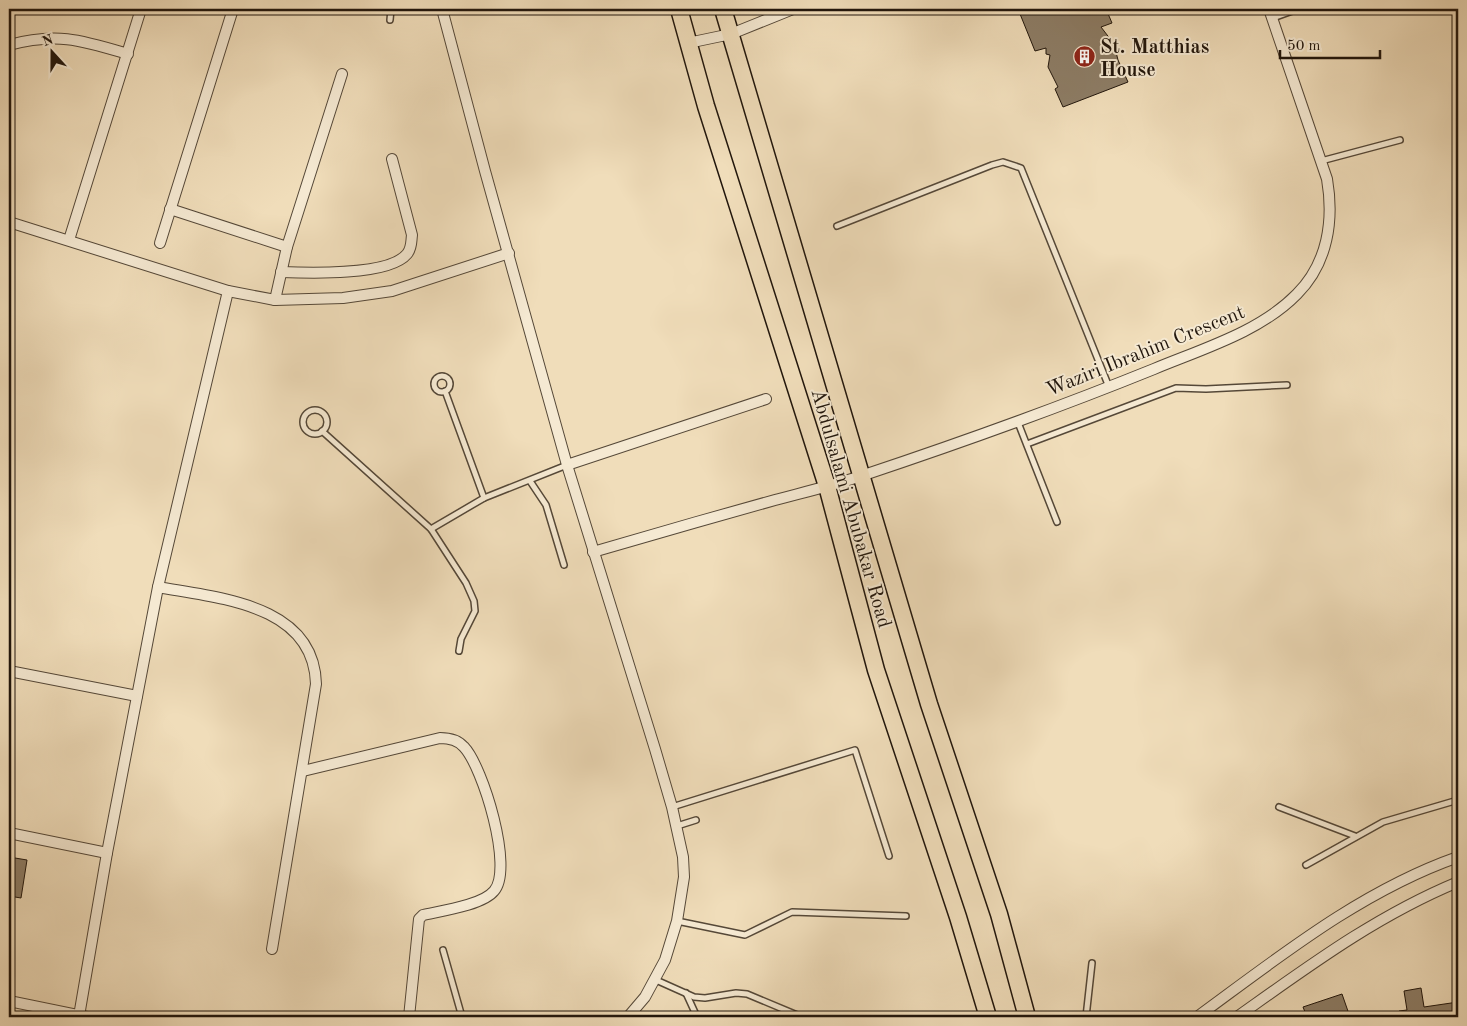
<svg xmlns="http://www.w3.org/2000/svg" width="1467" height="1026" viewBox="0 0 1467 1026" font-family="'Old Standard TT',serif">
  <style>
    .building { fill: #8d7d66; stroke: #21160c }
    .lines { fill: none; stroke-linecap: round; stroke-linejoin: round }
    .lane-casing { stroke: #554838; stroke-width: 8 }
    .street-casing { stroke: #554838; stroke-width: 12 }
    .primary-casing { stroke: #21160c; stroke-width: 19 }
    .lane { stroke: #f5e9d2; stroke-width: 5 }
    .street { stroke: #f5e9d2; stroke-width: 10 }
    .primary { stroke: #f0ddba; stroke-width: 16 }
    .labels { text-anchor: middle; stroke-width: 4; stroke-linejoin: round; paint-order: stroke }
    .poi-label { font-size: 20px; font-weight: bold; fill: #21160c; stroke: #f5e9d2; text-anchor: start }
    .street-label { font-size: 20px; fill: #21160c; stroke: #f5e9d2 }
  </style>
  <rect width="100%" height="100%" fill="#f0ddba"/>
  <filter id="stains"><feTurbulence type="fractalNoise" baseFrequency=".004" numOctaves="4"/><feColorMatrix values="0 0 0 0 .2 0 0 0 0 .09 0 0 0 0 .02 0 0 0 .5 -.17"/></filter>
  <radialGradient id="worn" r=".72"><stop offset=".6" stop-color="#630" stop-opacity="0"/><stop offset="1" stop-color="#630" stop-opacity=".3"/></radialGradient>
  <!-- building -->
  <g class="building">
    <path d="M 1018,9 L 1106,9 L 1112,23 L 1101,27 L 1114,44 L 1118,60 L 1128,82 L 1063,107 L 1055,89 L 1058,87 L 1048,67 L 1050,55 L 1046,54 L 1046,48 L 1035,51 Z"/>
    <path d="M 9,857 L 27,860 L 21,898 L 9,896 Z"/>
    <path d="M 1421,988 L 1424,1007 L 1458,1002 L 1458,1017 L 1399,1017 L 1399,1011 L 1407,1010 L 1404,991 Z"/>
    <path d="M 1342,994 L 1350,1017 L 1307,1017 L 1303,1007 Z"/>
  </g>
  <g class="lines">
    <defs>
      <g id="lane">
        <path d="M 1273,18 L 1298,9"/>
        <path d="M 390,20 L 391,9"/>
        <path d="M 1321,161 L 1400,140"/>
        <path d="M 837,226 L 992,165 L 1003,162 L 1021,168 L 1109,387"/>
        <circle cx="442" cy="384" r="8"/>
        <circle cx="315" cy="422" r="12"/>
        <path d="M 1017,420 L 1057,522"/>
        <path d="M 322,431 L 431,529 L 466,583 L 474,601 L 475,611 L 461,639 L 459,651"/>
        <path d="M 1027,444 L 1176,388 L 1206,389 L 1287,385"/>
        <path d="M 530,481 L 546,505 L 564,565"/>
        <path d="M 484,498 L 567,465"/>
        <path d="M 431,529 L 484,498 L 445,391"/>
        <path d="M 672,807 L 855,750 L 889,856"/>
        <path d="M 1279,807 L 1355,836"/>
        <path d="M 677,826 L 696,820"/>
        <path d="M 1306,865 L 1383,822 L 1458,800"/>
        <path d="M 677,921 L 745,935 L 792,912 L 906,916"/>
        <path d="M 443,950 L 462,1017"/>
        <path d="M 656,980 L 694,997 L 705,998 L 736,993 L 747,994 L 802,1017"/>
        <path d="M 686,993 L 697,1017"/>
        <path d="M 1086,1017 L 1092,963"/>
      </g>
      <g id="street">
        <path d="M 442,9 L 485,171 L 567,465 L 655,749 L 672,807 L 683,857 L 684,877 L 677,921 L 665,960 L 645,997 L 628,1017"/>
        <path d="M 688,43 L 731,34 L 793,9"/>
        <path d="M 9,45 C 57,32 81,40 128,54"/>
        <path d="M 170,209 L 287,247"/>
        <path d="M 9,222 L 228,291 L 275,300 L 343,298 L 392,291 L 509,253"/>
        <path d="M 69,240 L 141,9"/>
        <path d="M 160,243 L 233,9"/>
        <path d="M 281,272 C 308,273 389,276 407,254 C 412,248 411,242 412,235 L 392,159"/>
        <path d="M 275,300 L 287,247 L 342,74"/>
        <path d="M 567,465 L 766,399"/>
        <path d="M 593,552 C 654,534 714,517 775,500 C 805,492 835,485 864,475 C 960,443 1060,407 1154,369 C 1202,349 1260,332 1297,294 C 1328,263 1334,220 1327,179 L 1269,9"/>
        <path d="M 158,587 C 218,598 314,604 316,684 L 272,949"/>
        <path d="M 9,671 L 137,696"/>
        <path d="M 303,771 L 440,738 C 450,738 458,740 464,747 C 483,767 514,869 494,891 C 483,905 441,911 423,915 L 419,919 L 409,1017"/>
        <path d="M 9,833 L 107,853"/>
        <path d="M 9,1001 L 87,1017"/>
        <path d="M 79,1016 L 107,853 L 158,587 L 228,291"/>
        <path d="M 1197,1017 C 1279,957 1361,891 1458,857"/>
        <path d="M 1237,1017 C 1309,966 1376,916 1458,882"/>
      </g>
      <g id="primary">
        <path d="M 679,9 L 706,106 L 827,486 L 876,670 L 958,917 L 988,1017"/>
        <path d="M 723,9 L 929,704 L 999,914 L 1027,1017"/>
      </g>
    </defs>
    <!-- lane casing -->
    <use href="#lane" class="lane-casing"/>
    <!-- street casing -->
    <use href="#street" class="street-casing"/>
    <!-- primary casing -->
    <use href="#primary" class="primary-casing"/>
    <!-- lane -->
    <use href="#lane" class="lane"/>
    <!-- street -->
    <use href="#street" class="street"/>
    <!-- primary -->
    <use href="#primary" class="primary"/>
  </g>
  <!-- icons -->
  <defs>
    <symbol id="building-disc" viewBox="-11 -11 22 22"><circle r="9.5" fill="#8f2418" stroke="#f5e9d2"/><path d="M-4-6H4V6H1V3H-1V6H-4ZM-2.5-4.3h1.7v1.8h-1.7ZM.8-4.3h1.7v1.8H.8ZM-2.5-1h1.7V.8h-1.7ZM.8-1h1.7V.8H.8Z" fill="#fff"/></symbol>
  </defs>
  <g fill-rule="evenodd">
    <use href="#building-disc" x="1072" y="44" width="25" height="25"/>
  </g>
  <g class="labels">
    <!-- poi labels -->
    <g class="poi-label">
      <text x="1100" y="53">St. Matthias<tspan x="1100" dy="23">House</tspan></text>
    </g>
    <!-- street labels -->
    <g class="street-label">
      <text transform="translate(1145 350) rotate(-22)" y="7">Waziri Ibrahim Crescent</text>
      <text transform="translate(852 508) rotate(74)" y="7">Abdulsalami Abubakar Road</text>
    </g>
  </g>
  <!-- margin -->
  <rect width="1467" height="1026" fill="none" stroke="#f0ddba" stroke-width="30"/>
  <rect x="10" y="10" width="1447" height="1006" fill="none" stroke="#21160c" stroke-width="2.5"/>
  <rect x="15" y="15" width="1437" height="996" fill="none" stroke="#21160c"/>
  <!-- north arrow -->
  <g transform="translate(52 52) rotate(339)" stroke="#f5e9d2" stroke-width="4" paint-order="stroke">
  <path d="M0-4L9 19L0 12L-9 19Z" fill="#21160c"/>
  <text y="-8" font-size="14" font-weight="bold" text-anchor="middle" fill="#21160c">N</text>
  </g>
  <!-- scale -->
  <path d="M1280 50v8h100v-8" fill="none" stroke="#21160c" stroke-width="2.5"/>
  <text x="1287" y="50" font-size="15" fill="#21160c" stroke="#f5e9d2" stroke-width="4" paint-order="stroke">50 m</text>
  <rect width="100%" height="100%" filter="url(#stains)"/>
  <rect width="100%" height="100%" fill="url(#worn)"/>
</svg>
